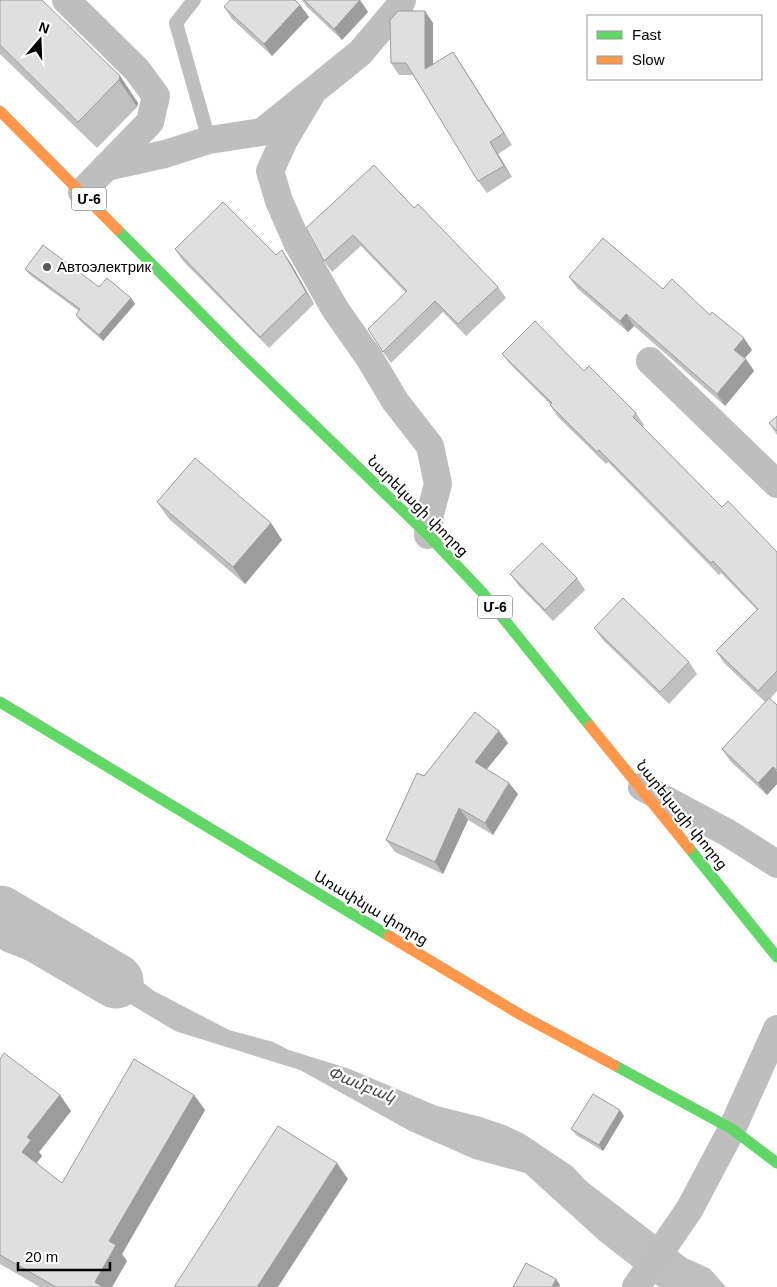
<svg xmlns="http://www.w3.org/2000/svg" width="777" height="1287" viewBox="0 0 777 1287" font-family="Arial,'Noto Sans Armenian',sans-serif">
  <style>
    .water { fill: #bfbfbf }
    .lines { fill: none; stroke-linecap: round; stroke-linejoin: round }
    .river { stroke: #bfbfbf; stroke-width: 55 }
    .lane { stroke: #bebebe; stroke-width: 14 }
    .street { stroke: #bebebe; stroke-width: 28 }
    .fast { stroke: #63d668; stroke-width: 11 }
    .slow { stroke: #ff974d; stroke-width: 11 }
    .wall { fill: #c0c0c0 }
    .shaded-wall { fill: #9c9c9c }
    .building { fill: #dfdfdf; stroke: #9c9c9c }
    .poi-dot { fill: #595959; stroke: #fff; stroke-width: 2 }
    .labels { text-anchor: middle; stroke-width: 4.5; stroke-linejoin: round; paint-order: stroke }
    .shield { fill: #fff; stroke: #4c4c4c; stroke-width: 1 }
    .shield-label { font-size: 14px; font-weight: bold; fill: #000 }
    .poi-label { font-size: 15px; fill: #000; stroke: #fff; text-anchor: start }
    .street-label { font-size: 15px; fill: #000; stroke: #fff }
    .water-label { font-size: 16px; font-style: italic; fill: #444; stroke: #fff }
  </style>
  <rect width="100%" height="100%" fill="#fff"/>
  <!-- water -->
  <path class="water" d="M 0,918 L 15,924 L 38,940 L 111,958 L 154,991 L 229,1030 L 273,1042 L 289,1050 L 350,1069 L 437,1106 L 481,1117 L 507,1126 L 524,1134 L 573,1167 L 586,1181 L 686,1258 L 710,1269 L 726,1287 L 659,1287 L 600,1241 L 525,1173 L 474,1159 L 410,1131 L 300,1070 L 175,1031 L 115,995 L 3,951 L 0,949 Z"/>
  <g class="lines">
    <!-- river -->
    <path class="river" d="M 0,913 L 116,981"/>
    <!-- lane -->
    <path class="lane" d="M 194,0 L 176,23 L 209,140"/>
    <!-- street -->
    <g class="street">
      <path d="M 66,0 L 137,70 L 156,96 L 150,122 L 82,192"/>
      <path d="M 312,93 L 284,140 L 270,171 L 279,201 L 298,244 L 335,309 L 370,359 L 395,401 L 430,446 L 438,484 L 430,514 L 428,535"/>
      <path d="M 106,167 L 165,154 L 209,140 L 262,132 L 360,53 L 399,7 L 402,0"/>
      <path d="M 650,361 L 777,484"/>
      <path d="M 642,787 L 728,833 L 777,864"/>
      <path d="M 636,1287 L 689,1210 L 732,1129 L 777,1029"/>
    </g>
    <!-- fast -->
    <g class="fast">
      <path d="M 117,229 L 240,353 L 428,535 L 482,592 L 590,726"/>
      <path d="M 0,702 L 389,936"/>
      <path d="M 689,848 L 777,957"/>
      <path d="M 614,1065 L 732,1129 L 777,1163"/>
    </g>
    <!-- slow -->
    <g class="slow">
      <path d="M 0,111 L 117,229"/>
      <path d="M 590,726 L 689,848"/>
      <path d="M 389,936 L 521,1015 L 614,1065"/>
    </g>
  </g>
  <!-- wall -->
  <g class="wall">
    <path d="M 0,0 L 120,76 L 138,103 L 137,107 L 97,148 L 0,54 Z"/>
    <path d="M 302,0 L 360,0 L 368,12 L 342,40 L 307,7 Z"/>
    <path d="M 300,5 L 309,17 L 272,56 L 232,19 L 224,7 Z"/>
    <path d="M 433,23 L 433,64 L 461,64 L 512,145 L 498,154 L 512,177 L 487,193 L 478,181 L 413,75 L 399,75 L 391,63 Z"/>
    <path d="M 414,208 L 498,287 L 506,298 L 466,336 L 443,312 L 391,363 L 383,352 L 406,293 L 361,246 L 332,272 L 324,261 L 306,228 Z"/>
    <path d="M 175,249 L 276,255 L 290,262 L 314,304 L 269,348 L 183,261 Z"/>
    <path d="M 25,269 L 99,287 L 135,304 L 103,341 L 80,321 L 76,315 L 79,311 L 30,275 Z"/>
    <path d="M 569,277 L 663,289 L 710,315 L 752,350 L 745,358 L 754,371 L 725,406 L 634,326 L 628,332 L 578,289 Z"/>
    <path d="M 502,354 L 584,371 L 636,413 L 644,425 L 643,427 L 722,507 L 777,552 L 777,691 L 770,699 L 777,705 L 777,784 L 767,795 L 730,761 L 722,749 L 765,702 L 724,663 L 716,651 L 757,610 L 721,573 L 719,575 L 608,462 L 606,464 L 558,417 L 550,405 L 551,405 L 511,365 Z"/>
    <path d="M 777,416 L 777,435 L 769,423 Z"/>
    <path d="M 157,502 L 271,523 L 282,540 L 245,584 L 169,519 Z"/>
    <path d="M 510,574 L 577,578 L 585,590 L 553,621 L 519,586 Z"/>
    <path d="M 594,628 L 689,662 L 697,674 L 669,704 L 603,640 Z"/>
    <path d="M 499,731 L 508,743 L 487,769 L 518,794 L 493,835 L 468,820 L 443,874 L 395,852 L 386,840 L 424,776 Z"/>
    <path d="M 0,1059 L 71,1111 L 39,1152 L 42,1156 L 36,1163 L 62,1183 L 194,1095 L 205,1110 L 122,1254 L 127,1261 L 112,1287 L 40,1287 L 0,1264 Z"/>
    <path d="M 624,1116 L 603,1151 L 576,1135 L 571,1129 Z"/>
  </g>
  <!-- shaded-wall -->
  <g class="shaded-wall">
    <path d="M 360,0 L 368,12 L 342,40 L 334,29 Z"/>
    <path d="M 300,5 L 309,17 L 272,56 L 264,44 Z"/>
    <path d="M 425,11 L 433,23 L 433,81 L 425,69 Z"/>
    <path d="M 453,52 L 461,64 L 512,145 L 504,133 Z"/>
    <path d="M 120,76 L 138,103 L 137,107 L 119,80 Z"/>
    <path d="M 490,142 L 498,154 L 512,177 L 504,166 Z"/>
    <path d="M 282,250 L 290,262 L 314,304 L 306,292 Z"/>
    <path d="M 131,298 L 135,304 L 103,341 L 99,335 Z"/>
    <path d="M 626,314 L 634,326 L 628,332 L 620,321 Z"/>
    <path d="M 744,338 L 752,350 L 742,361 L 734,350 Z"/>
    <path d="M 746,359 L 754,371 L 725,406 L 717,394 Z"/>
    <path d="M 271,523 L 282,540 L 245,584 L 233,567 Z"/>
    <path d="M 499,731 L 508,743 L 483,774 L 475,762 Z"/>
    <path d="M 773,767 L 777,772 L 777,784 L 767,795 L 758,783 Z"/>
    <path d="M 509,783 L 518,794 L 493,835 L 485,823 Z"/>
    <path d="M 459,808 L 468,820 L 443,874 L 435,862 Z"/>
    <path d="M 60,1095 L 71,1111 L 39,1152 L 42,1156 L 33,1168 L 22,1152 L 27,1137 Z"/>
    <path d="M 194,1095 L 205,1110 L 122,1254 L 127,1261 L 112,1287 L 98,1287 L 95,1282 L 109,1241 Z"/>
    <path d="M 620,1110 L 624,1116 L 603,1151 L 599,1145 Z"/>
    <path d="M 337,1163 L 348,1179 L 278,1287 L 257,1287 Z"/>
    <path d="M 556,1279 L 560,1285 L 559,1287 L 552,1287 Z"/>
  </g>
  <!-- building -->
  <g class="building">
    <path d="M 0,0 L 42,0 L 120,76 L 119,80 L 78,122 L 0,45 Z"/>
    <path d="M 230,0 L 295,0 L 300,5 L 264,44 L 224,7 Z"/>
    <path d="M 304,0 L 360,0 L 334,29 Z"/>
    <path d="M 398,11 L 425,11 L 425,69 L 453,52 L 504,133 L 490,142 L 504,166 L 478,181 L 406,63 L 391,63 L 390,20 Z"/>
    <path d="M 374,165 L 414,208 L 418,204 L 498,287 L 458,324 L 435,301 L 383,352 L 368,329 L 407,291 L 353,235 L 324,261 L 306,228 Z"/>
    <path d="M 223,202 L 276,255 L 282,250 L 306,292 L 260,337 L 175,249 Z"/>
    <path d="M 603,238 L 663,289 L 672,279 L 710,315 L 712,312 L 744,338 L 734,350 L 746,359 L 717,394 L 626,314 L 620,321 L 569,277 Z"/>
    <path d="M 43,245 L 99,287 L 107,278 L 131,298 L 99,335 L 76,315 L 80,309 L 25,269 Z"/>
    <path d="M 535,321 L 584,371 L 589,366 L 636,413 L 633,417 L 722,507 L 728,501 L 777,552 L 777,671 L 758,691 L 716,651 L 758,609 L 713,561 L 711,563 L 599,450 L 597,452 L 550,405 L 552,403 L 502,354 Z"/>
    <path d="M 777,416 L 777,431 L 769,423 Z"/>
    <path d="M 195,458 L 271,523 L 233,567 L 157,502 Z"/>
    <path d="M 542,543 L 577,578 L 545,610 L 510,574 Z"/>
    <path d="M 623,598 L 689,662 L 660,692 L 594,628 Z"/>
    <path d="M 769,698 L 777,705 L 777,770 L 773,767 L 758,783 L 722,749 Z"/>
    <path d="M 475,712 L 499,731 L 475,762 L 509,783 L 485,823 L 459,808 L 435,862 L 386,840 L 417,773 L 424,776 Z"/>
    <path d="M 4,1053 L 60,1095 L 27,1137 L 31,1140 L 22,1152 L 62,1183 L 134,1059 L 194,1095 L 109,1241 L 116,1245 L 95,1282 L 103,1287 L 56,1287 L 0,1255 L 0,1059 Z"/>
    <path d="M 593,1094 L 620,1110 L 599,1145 L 571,1129 Z"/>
    <path d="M 278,1126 L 337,1163 L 257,1287 L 174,1287 Z"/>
    <path d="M 526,1263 L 556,1279 L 552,1287 L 513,1287 Z"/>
  </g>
  <!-- markers -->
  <circle class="poi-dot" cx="47" cy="267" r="5"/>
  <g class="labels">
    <!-- shield labels -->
    <g class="shield">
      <rect x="71.5" y="187.5" width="35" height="23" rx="4"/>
      <rect x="477.5" y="595.5" width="35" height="23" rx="4"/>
    </g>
    <g class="shield-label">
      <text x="89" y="204">Մ-6</text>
      <text x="495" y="612">Մ-6</text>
    </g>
    <!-- poi labels -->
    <g class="poi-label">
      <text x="57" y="272">Автоэлектрик</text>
    </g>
    <!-- street labels -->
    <g class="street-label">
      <text transform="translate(418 506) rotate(45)" y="5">Նարեկացի փողոց</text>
      <text transform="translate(682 815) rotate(51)" y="5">Նարեկացի փողոց</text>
      <text transform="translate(371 908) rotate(31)" y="5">Առափնյա փողոց</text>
    </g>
    <!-- water labels -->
    <g class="water-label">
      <text transform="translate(362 1084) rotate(22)" y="6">Փամբակ</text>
    </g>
  </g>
  <!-- legend -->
  <rect x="587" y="15" width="175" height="65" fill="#ffffff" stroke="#999999"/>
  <rect x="597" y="31" width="25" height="8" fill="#63d668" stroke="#999999"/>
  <text x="632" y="40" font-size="15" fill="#000000">Fast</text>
  <rect x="597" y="56" width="25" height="8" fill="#ff974d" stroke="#999999"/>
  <text x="632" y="65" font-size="15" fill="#000000">Slow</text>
  <!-- north arrow -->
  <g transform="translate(40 40) rotate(19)" stroke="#ffffff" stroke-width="4" paint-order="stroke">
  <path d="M0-4L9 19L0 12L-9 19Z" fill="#000000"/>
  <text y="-8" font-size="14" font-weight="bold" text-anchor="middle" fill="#000000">N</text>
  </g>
  <!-- scale -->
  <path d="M18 1262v8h92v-8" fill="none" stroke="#000000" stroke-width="2.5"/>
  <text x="25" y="1262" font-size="15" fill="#000000" stroke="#ffffff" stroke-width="4" paint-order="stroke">20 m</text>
</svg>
